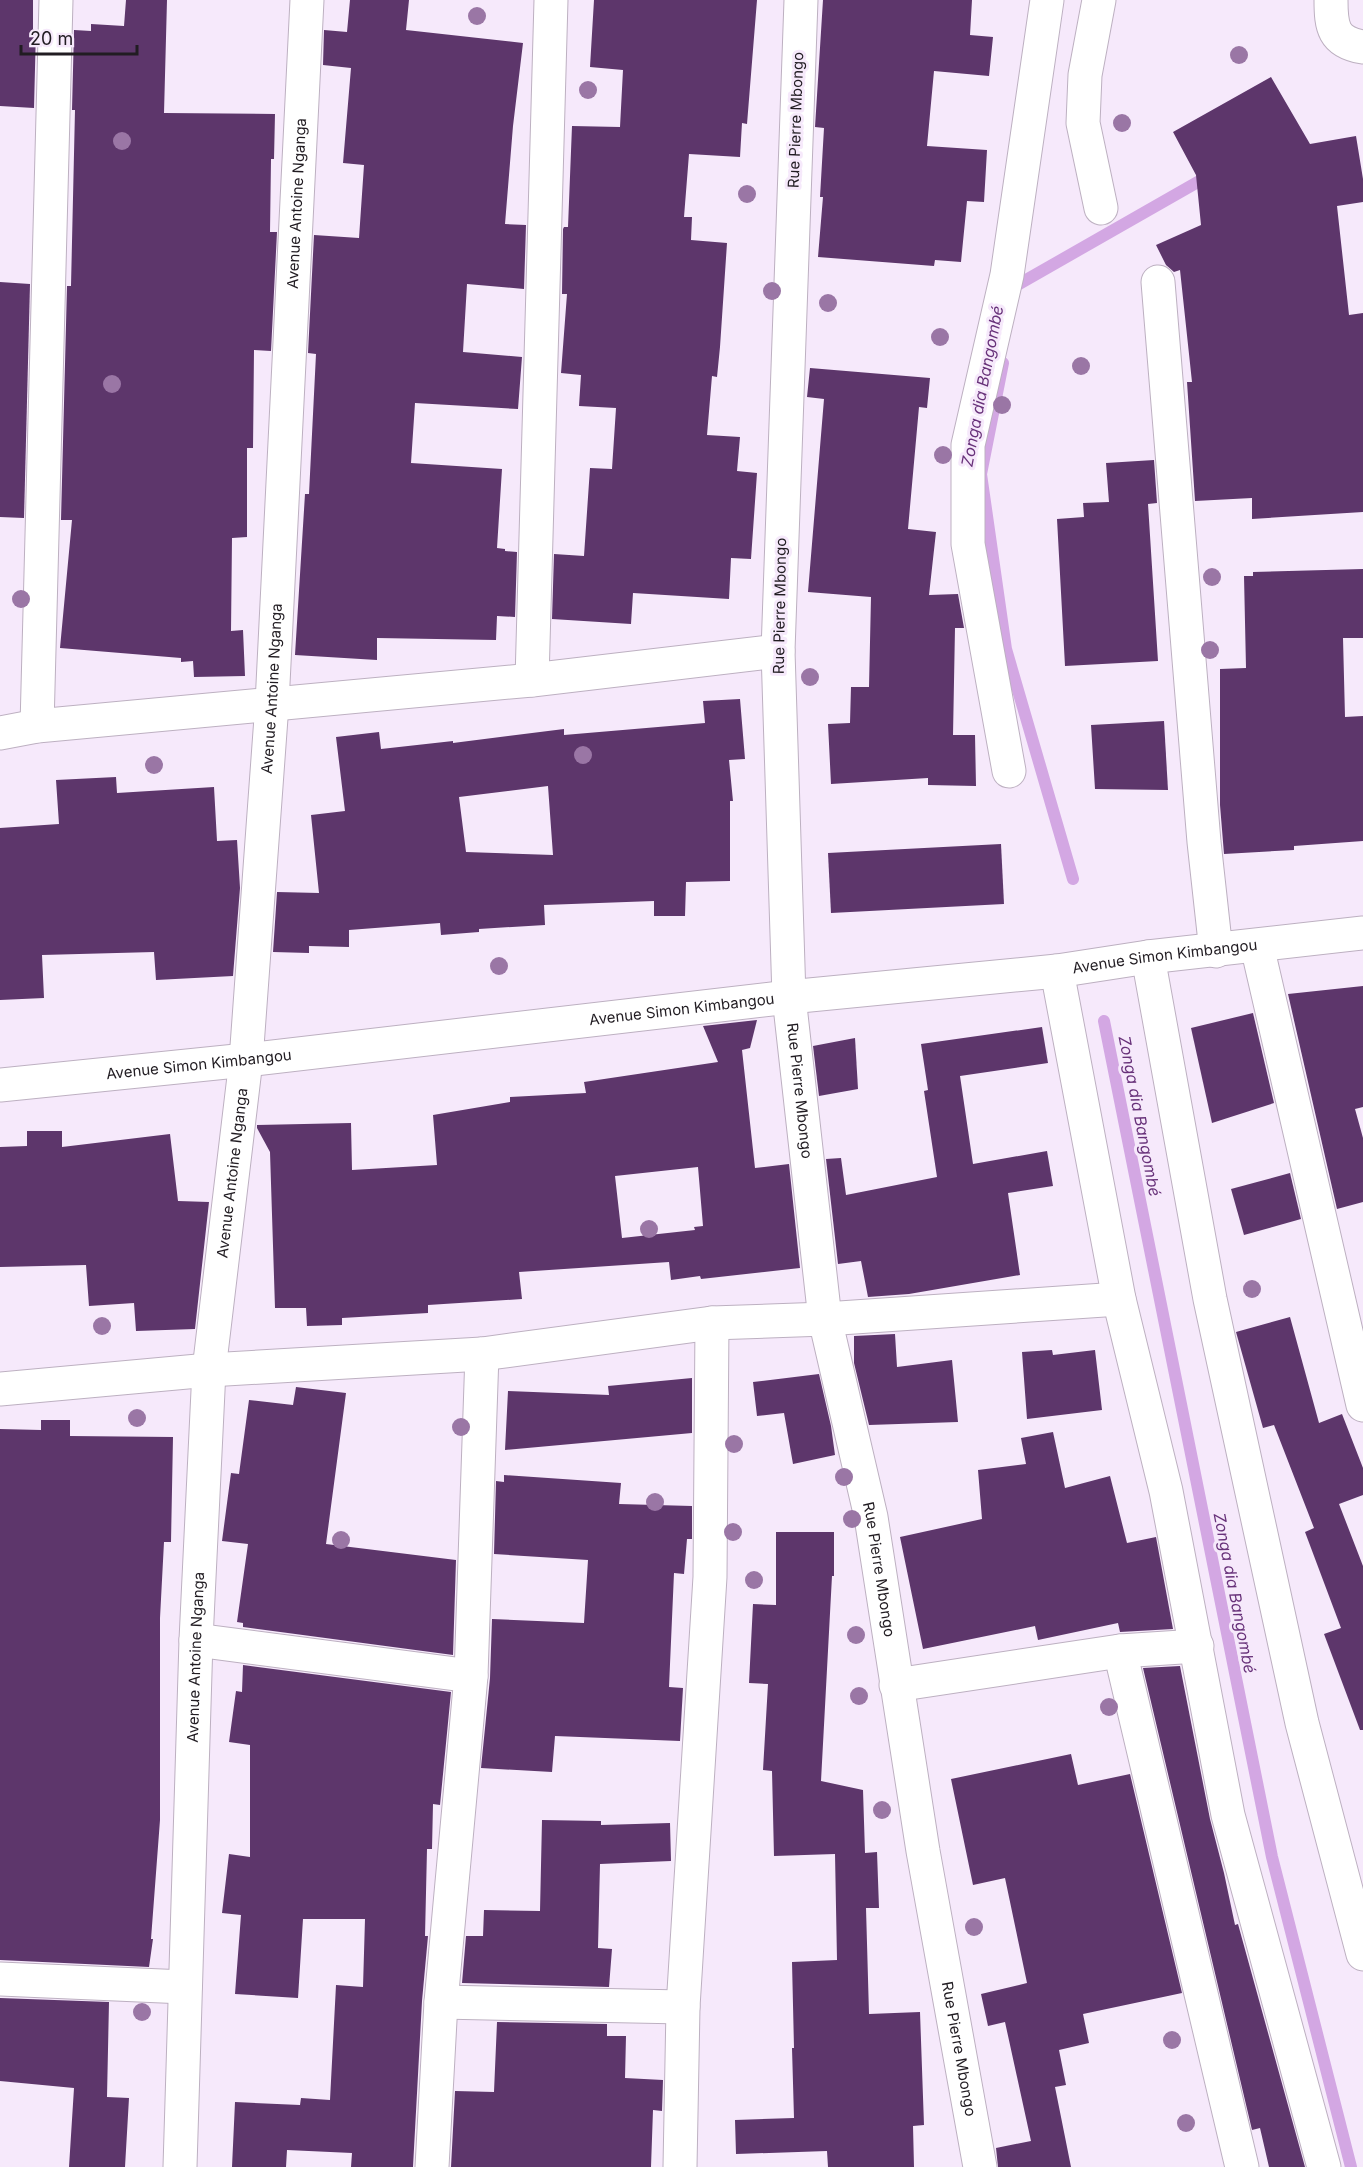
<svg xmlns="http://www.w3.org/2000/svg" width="1363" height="2167" viewBox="0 0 1363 2167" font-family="Inter,sans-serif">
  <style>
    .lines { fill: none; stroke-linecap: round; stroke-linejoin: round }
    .stream { stroke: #d3a7e3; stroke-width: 12 }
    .building { fill: #5d366b; fill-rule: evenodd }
    .minor-casing { stroke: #bdb0c1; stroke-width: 35 }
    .minor { stroke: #fff; stroke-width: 33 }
    .tree { fill: #9a76a5 }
    .labels { text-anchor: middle; stroke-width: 6; stroke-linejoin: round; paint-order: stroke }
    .street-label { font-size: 15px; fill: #211c22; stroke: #f6e9fb }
    .water-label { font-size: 16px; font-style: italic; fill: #68327a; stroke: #f6e9fb }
  </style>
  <rect width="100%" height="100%" fill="#f6e9fb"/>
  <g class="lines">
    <!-- stream -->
    <g class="stream">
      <path d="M 1019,284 L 1210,175"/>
      <path d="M 1003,363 L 981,474 L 1006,649 L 1073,879"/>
      <path d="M 1104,1021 L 1272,1857 L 1351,2167"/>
    </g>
  </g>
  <!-- building -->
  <g class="building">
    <path d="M 0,0 L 33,0 L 33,29 L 36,29 L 34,108 L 0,106 Z"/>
    <path d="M 126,0 L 167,0 L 164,113 L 275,114 L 274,159 L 271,159 L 270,232 L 277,232 L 271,351 L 254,350 L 253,448 L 247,448 L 247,537 L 232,538 L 231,631 L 243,630 L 245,676 L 194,677 L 193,661 L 181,662 L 181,658 L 60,648 L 72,520 L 61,520 L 67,286 L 71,286 L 75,110 L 72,110 L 74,30 L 91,31 L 91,24 L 124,26 Z"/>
    <path d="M 350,0 L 409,0 L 406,30 L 523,43 L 513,126 L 505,224 L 526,225 L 524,289 L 467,284 L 463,352 L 522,357 L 518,409 L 415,403 L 411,463 L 502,469 L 497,548 L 505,549 L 505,551 L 517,552 L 515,617 L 497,616 L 496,640 L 377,638 L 377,660 L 295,655 L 305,494 L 309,494 L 316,354 L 308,353 L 314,235 L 359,238 L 364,165 L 343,163 L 351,68 L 323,65 L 324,30 L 347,32 Z"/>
    <path d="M 594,0 L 757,0 L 747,124 L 742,123 L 740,157 L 689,154 L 684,217 L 692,217 L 691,240 L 727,243 L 720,347 L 717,377 L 712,376 L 707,435 L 740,437 L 737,471 L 757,473 L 751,559 L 731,558 L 729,599 L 633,593 L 631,624 L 552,619 L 554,554 L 584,556 L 590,468 L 612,469 L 616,408 L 579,406 L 581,375 L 561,373 L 567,294 L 562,294 L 563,229 L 564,227 L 568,227 L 572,126 L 620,127 L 623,70 L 590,67 Z"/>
    <path d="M 823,0 L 972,0 L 970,35 L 993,37 L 989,76 L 934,71 L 927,146 L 987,150 L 984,202 L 967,201 L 961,262 L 935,260 L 934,266 L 818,257 L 823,197 L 820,197 L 824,128 L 815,127 Z"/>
    <path d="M 1271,77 L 1310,144 L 1356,136 L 1363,179 L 1363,202 L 1337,206 L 1349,315 L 1363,313 L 1363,512 L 1252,519 L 1252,498 L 1195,501 L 1187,382 L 1192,382 L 1180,270 L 1174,272 L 1166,265 L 1156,245 L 1201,225 L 1196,175 L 1173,132 Z"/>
    <path d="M 0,282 L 30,284 L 24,518 L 0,517 Z"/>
    <path d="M 810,368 L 930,378 L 927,408 L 919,407 L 908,529 L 936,532 L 929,595 L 958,594 L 964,628 L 955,628 L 953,735 L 975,735 L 976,786 L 928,785 L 928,778 L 831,784 L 828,724 L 850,723 L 851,687 L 869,687 L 871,597 L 808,592 L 824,399 L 807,397 Z"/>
    <path d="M 1154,460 L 1157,503 L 1148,504 L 1158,661 L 1065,666 L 1057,519 L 1084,517 L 1083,503 L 1109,502 L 1106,463 Z"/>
    <path d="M 1363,569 L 1363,638 L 1343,638 L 1345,717 L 1363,716 L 1363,841 L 1294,846 L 1294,850 L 1224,854 L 1220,805 L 1220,669 L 1246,668 L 1244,576 L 1253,576 L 1253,572 Z"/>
    <path d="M 740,699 L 745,759 L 729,760 L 733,801 L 730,801 L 730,881 L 686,882 L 685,916 L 654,916 L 654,901 L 544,905 L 545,925 L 479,929 L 479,932 L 441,935 L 440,923 L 349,930 L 349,947 L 309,946 L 309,953 L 273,952 L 277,892 L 319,893 L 311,815 L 345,811 L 336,737 L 379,732 L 381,749 L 453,741 L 453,743 L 564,729 L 564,735 L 705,723 L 703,701 ZM 548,786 L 553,855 L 466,852 L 459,797 Z"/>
    <path d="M 1164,721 L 1168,790 L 1095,789 L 1091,725 Z"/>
    <path d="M 116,777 L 117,793 L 214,787 L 217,841 L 237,840 L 240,888 L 233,976 L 156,980 L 154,952 L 42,955 L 44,998 L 0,1000 L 0,828 L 59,824 L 56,780 Z"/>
    <path d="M 1001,844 L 1004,904 L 831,913 L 828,853 Z"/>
    <path d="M 1363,986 L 1363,1107 L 1355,1109 L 1363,1138 L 1363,1202 L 1337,1209 L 1288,994 Z"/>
    <path d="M 1253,1013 L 1274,1103 L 1212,1123 L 1191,1028 Z"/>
    <path d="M 757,1020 L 750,1048 L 742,1050 L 755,1168 L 789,1164 L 800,1268 L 701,1279 L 700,1276 L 671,1280 L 669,1262 L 519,1272 L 522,1299 L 428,1305 L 428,1313 L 342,1318 L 342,1325 L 307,1326 L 306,1308 L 275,1308 L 270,1152 L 257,1128 L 257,1125 L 351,1123 L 352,1170 L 437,1165 L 433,1115 L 510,1102 L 510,1097 L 586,1093 L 584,1082 L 718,1062 L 703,1026 ZM 698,1167 L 703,1226 L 694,1227 L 695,1230 L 622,1238 L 615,1176 Z"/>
    <path d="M 1042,1027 L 1048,1063 L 960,1076 L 973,1164 L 1047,1151 L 1053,1186 L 1008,1193 L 1020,1275 L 909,1294 L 868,1297 L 861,1261 L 838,1264 L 826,1159 L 841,1158 L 846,1195 L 937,1177 L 924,1091 L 928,1090 L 921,1044 Z"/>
    <path d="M 855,1038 L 858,1089 L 819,1096 L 813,1046 Z"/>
    <path d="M 27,1131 L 62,1131 L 62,1147 L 170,1134 L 178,1201 L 209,1202 L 195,1329 L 136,1331 L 134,1303 L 89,1306 L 86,1265 L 0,1267 L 0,1147 L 27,1146 Z"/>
    <path d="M 1290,1173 L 1301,1219 L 1244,1235 L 1231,1189 Z"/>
    <path d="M 1290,1317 L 1319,1423 L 1342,1414 L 1363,1468 L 1363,1495 L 1339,1504 L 1363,1566 L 1363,1730 L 1360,1730 L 1324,1634 L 1341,1628 L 1305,1532 L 1314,1528 L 1274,1425 L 1263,1428 L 1236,1332 Z"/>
    <path d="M 895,1334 L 897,1367 L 952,1360 L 958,1422 L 869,1425 L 854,1363 L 854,1336 Z"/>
    <path d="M 1052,1350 L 1053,1355 L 1095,1350 L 1102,1410 L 1027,1419 L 1022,1352 Z"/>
    <path d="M 819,1374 L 831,1426 L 835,1455 L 793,1464 L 784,1413 L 757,1416 L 753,1382 Z"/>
    <path d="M 692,1378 L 692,1433 L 505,1450 L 508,1391 L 609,1395 L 608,1386 Z"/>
    <path d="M 296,1387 L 346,1393 L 326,1544 L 456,1560 L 453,1655 L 243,1627 L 243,1623 L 237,1622 L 248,1544 L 222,1541 L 231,1473 L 239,1474 L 249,1400 L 293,1405 Z"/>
    <path d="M 41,1420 L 70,1420 L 70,1436 L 173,1437 L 171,1542 L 164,1542 L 160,1618 L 160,1820 L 151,1939 L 153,1939 L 149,1967 L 0,1960 L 0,1429 L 41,1430 Z"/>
    <path d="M 1053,1432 L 1065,1488 L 1110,1476 L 1127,1543 L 1156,1537 L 1173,1629 L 1120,1632 L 1118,1623 L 1038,1640 L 1035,1626 L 923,1649 L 900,1537 L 982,1519 L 978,1470 L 1026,1464 L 1021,1438 Z"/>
    <path d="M 504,1475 L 621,1483 L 619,1504 L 692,1506 L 692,1539 L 687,1539 L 684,1574 L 674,1573 L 669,1687 L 683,1688 L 680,1741 L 555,1736 L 552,1772 L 481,1768 L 490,1678 L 492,1619 L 584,1623 L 588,1560 L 494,1554 L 496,1481 L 504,1482 Z"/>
    <path d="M 776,1532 L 834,1532 L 834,1576 L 832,1576 L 821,1781 L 863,1790 L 865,1853 L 877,1852 L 879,1908 L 866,1908 L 869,2014 L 920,2012 L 924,2125 L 913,2126 L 914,2167 L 828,2167 L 827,2151 L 736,2154 L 735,2120 L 794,2118 L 792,2048 L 794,2048 L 792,1962 L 837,1960 L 835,1854 L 774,1856 L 772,1771 L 763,1770 L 768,1684 L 749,1683 L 753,1604 L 776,1605 Z"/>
    <path d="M 243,1665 L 451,1692 L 440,1805 L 433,1804 L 432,1849 L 427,1849 L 425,1936 L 428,1936 L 422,2001 L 413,2167 L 351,2167 L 352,2153 L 287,2150 L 286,2167 L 232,2167 L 235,2102 L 300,2105 L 301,2098 L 330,2100 L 336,1985 L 363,1987 L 365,1919 L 303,1919 L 298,1998 L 235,1994 L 241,1915 L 222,1913 L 229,1854 L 250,1857 L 250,1745 L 229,1742 L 236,1691 L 242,1692 Z"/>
    <path d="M 1180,1666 L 1210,1819 L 1224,1873 L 1235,1925 L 1238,1924 L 1305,2167 L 1269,2167 L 1260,2128 L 1252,2130 L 1143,1668 Z"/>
    <path d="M 1071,1754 L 1078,1785 L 1130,1774 L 1182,1993 L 1083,2014 L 1089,2043 L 1059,2050 L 1066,2085 L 1055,2087 L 1071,2167 L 998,2167 L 996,2148 L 1031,2141 L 1005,2022 L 988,2026 L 981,1994 L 1027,1983 L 1005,1878 L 973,1885 L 951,1779 Z"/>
    <path d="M 542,1820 L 601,1821 L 601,1825 L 670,1823 L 671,1861 L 600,1864 L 598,1948 L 612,1949 L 609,1987 L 462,1983 L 466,1936 L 483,1936 L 484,1910 L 540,1911 Z"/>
    <path d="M 0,1998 L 109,2002 L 107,2097 L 129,2098 L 125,2167 L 69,2167 L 74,2088 L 0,2081 Z"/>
    <path d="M 497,2022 L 607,2024 L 607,2036 L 626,2036 L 625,2078 L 663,2080 L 662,2111 L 653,2110 L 651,2167 L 451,2167 L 455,2091 L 494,2092 Z"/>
  </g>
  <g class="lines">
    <defs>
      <g id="minor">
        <path id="s1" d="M 801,0 L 778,651 L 789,997 L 825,1319 L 871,1517 L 923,1851 L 980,2167"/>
        <path d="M 1099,0 L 1085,75 L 1083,123 L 1101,208"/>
        <path d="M 1331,0 C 1331,27 1333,42 1363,47"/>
        <path d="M 1158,282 L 1204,842 L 1216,951"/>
        <path d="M 532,680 L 551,0"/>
        <path d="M 37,726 L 56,0"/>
        <path d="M 0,733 L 37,726 L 532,680 L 778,651"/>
        <path d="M 1009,771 L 968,544 L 968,445 L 1007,275 L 1047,0"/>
        <path d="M 1257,946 L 1363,1405"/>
        <path d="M 1148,957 L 1210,1299 L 1302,1723 L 1363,1954"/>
        <path d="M 1057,971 L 1119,1299 L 1166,1491 L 1228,1815 L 1324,2167"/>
        <path id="s2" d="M 0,1085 L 246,1060 L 789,997 L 1057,971 L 1148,957 L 1363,933"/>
        <path d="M 0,1389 L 209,1370 L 482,1354 L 712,1323 L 825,1319 L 1119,1299"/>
        <path d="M 196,1640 L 471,1676"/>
        <path d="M 1120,1651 L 1242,2167"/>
        <path d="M 896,1685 L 1120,1651 L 1197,1646"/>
        <path d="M 0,1979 L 185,1987"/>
        <path d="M 441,2002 L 683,2007"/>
        <path id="s3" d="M 180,2167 L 196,1640 L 209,1370 L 246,1060 L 272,704 L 307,0"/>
        <path d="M 432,2167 L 441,2002 L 471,1676 L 482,1354"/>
        <path d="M 680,2167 L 683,2007 L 710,1577 L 712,1323"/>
      </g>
    </defs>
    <!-- minor casing -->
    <use href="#minor" class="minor-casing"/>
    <!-- minor -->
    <use href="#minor" class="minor"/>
  </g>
  <!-- trees -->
  <g class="tree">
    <circle cx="477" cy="16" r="9"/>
    <circle cx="1239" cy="55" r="9"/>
    <circle cx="588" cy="90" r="9"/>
    <circle cx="1122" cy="123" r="9"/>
    <circle cx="122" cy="141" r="9"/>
    <circle cx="747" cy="194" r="9"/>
    <circle cx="772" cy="291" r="9"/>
    <circle cx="828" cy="303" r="9"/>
    <circle cx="940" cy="337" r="9"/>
    <circle cx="1081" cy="366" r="9"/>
    <circle cx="112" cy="384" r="9"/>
    <circle cx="1002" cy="405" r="9"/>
    <circle cx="943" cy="455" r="9"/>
    <circle cx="1212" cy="577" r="9"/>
    <circle cx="21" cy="599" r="9"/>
    <circle cx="1210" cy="650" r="9"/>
    <circle cx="810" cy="677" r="9"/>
    <circle cx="583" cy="755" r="9"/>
    <circle cx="154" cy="765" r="9"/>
    <circle cx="499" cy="966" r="9"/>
    <circle cx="649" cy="1229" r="9"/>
    <circle cx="1252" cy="1289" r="9"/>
    <circle cx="102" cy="1326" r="9"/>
    <circle cx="137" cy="1418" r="9"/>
    <circle cx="461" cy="1427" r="9"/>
    <circle cx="734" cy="1444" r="9"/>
    <circle cx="844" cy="1477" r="9"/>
    <circle cx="655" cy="1502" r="9"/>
    <circle cx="852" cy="1519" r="9"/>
    <circle cx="733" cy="1532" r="9"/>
    <circle cx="341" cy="1540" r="9"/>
    <circle cx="754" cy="1580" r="9"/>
    <circle cx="856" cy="1635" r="9"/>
    <circle cx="859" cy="1696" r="9"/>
    <circle cx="1109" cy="1707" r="9"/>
    <circle cx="882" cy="1810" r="9"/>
    <circle cx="974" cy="1927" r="9"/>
    <circle cx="142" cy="2012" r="9"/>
    <circle cx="1172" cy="2040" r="9"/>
    <circle cx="1186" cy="2123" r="9"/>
  </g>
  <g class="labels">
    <!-- street labels -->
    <g class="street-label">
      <text transform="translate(796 120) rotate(-88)" y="5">Rue Pierre Mbongo</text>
      <text dy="5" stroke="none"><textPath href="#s3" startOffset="1968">Avenue Antoine Nganga</textPath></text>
      <text transform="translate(780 606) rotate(-89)" y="5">Rue Pierre Mbongo</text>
      <text dy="5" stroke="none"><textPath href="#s3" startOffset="1482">Avenue Antoine Nganga</textPath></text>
      <text dy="5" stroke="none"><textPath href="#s2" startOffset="1172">Avenue Simon Kimbangou</textPath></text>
      <text dy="5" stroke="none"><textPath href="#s2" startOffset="686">Avenue Simon Kimbangou</textPath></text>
      <text dy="5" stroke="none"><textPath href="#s2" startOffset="200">Avenue Simon Kimbangou</textPath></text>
      <text dy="5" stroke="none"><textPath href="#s1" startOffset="1092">Rue Pierre Mbongo</textPath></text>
      <text dy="5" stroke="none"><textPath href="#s3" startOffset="996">Avenue Antoine Nganga</textPath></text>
      <text dy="5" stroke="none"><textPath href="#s1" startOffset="1578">Rue Pierre Mbongo</textPath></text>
      <text dy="5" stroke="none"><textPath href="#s3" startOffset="510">Avenue Antoine Nganga</textPath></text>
      <text dy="5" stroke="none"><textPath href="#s1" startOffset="2064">Rue Pierre Mbongo</textPath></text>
    </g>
    <!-- water labels -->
    <g class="water-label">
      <text transform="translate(982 386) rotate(-79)" y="6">Zonga dia Bangombé</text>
      <text transform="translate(1140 1116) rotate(79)" y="6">Zonga dia Bangombé</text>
      <text transform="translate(1235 1593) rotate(79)" y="6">Zonga dia Bangombé</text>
    </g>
  </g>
  <!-- scale -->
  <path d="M21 45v9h116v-9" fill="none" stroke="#211c22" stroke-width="3"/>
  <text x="30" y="45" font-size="18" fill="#211c22" stroke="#f6e9fb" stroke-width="4.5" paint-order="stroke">20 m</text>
</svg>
